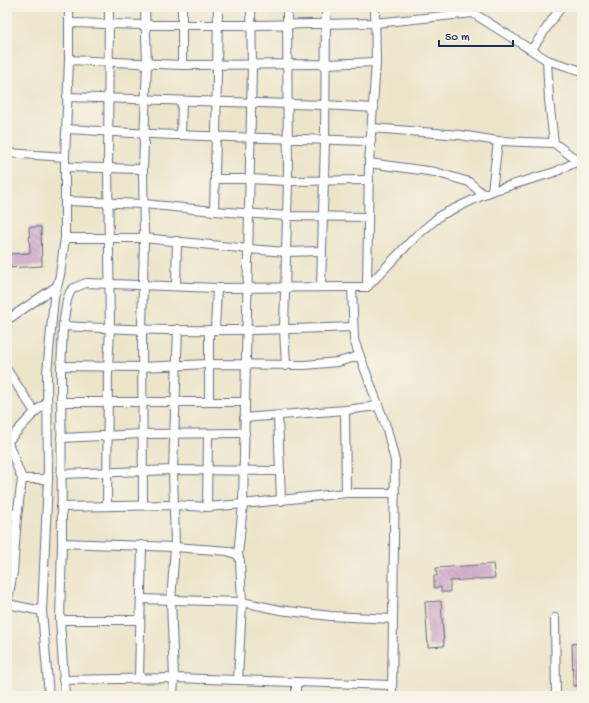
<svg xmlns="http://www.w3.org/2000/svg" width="589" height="703" viewBox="0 0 589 703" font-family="'Gochi Hand',sans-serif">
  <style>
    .building { fill: url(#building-back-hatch) }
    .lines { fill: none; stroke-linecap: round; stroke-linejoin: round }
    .street-casing { stroke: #646f84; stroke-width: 10 }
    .street { stroke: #fff; stroke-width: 8 }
  </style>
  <defs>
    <pattern id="building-back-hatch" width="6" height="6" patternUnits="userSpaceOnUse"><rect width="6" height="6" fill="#cea6c8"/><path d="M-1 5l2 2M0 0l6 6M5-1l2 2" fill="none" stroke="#a688a6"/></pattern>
  </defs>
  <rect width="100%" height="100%" fill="#f7f3e8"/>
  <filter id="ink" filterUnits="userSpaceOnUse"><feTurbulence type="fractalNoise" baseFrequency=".025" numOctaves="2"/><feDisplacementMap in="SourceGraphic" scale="8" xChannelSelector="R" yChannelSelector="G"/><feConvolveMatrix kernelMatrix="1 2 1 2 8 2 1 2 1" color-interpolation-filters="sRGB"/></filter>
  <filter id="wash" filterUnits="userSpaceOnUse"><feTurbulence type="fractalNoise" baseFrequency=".012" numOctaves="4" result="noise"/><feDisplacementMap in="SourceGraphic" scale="16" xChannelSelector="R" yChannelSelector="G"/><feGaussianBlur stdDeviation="0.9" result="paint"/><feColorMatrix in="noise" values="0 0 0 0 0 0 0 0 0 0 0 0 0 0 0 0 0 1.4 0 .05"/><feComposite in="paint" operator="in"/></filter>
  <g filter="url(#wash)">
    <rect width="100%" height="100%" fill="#ede5ca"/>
    <g id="blocks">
      <!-- building -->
      <g class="building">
        <path d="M 29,227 L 41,227 L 42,266 L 7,268 L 7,254 L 30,253 Z"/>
        <path d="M 493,564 L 495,578 L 450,581 L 450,592 L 441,592 L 441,587 L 434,588 L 434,576 L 437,576 L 436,568 Z"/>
        <path d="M 441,601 L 444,646 L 428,647 L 425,602 Z"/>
        <path d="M 582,643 L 582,686 L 573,686 L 572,644 Z"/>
      </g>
    </g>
  </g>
  <g filter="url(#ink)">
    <use href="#blocks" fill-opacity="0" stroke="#646f84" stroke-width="1"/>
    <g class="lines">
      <defs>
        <g id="street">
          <path d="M 251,7 L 252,65 L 243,504 L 346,493 L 395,493"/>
          <path d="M 375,7 L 376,62 L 369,163 L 367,287 L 352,287 L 354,340 L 387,429 L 395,461 L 392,696"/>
          <path d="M 473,13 L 547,60 L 582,71"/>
          <path d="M 70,23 L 146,25 L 252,25 L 375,23 L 473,13 L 476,7"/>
          <path d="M 532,49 L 561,7"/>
          <path d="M 69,60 L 182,65 L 325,64 L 376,62"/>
          <path d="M 547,60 L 549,100 L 554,143"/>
          <path d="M 182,65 L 182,7"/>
          <path d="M 67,97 L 325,105 L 374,108"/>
          <path d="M 372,128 L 460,135 L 498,141 L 554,143 L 578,161 L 582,163"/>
          <path d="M 67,129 C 104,131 142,134 179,135 C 243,138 307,139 371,141"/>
          <path d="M 181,135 L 182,101"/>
          <path d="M 7,153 L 65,157"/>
          <path d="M 369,163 L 435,172 L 469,182 L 484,195"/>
          <path d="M 66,167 L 143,169"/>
          <path d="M 215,179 L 249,179 L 288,181 L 369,180"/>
          <path d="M 492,191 L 498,141"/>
          <path d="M 66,201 L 144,204 L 214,211 L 287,216 L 368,217"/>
          <path d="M 214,211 L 216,136 L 218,7"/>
          <path d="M 65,238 L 144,238 L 249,249 L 286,252 L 322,251 L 325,140 L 326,7"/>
          <path d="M 176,286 L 177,241"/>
          <path d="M 321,287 L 322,251"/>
          <path d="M 367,287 L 415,237 L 441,215 L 492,191 L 555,172 L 578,161"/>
          <path d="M 7,320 L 57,286"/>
          <path d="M 63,326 C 159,332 256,331 352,327"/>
          <path d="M 215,330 L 217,288"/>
          <path d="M 61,366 L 141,367 L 209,364 L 305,365 L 338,362 L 359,356"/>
          <path d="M 286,366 L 284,329 L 288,181 L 287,7"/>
          <path d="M 7,370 L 35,412"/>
          <path d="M 209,401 L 209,330"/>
          <path d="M 61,402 L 245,402"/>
          <path d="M 345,410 L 378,406"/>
          <path d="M 278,416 L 281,501"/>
          <path d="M 244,418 L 345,410 L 346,493"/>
          <path d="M 61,438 L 142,434 L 245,433"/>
          <path d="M 7,440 L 22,479 L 17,517 L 13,572 L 7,603"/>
          <path d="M 8,441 L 35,412 L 47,402"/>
          <path d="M 61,474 L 173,470 L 280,471"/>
          <path d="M 22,479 L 48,479"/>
          <path d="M 143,505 L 142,329 L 144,238 L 143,169 L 147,63 L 145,7"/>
          <path d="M 107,506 L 108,367 L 110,329 L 108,168 L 109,7"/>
          <path d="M 61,507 L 173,505 L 207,507 L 208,435"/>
          <path d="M 207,507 L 243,504 L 238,555"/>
          <path d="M 7,510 L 17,517"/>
          <path d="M 62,543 L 175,547 L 228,551 L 238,555 L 240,561 L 242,602 L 238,680"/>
          <path d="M 141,599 L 242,602 L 280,610 L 330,616 L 393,619"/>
          <path d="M 7,604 L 42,611"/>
          <path d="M 555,618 L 556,696"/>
          <path d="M 60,620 L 140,620"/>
          <path d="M 139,678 L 142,545"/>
          <path d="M 63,680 L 174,678 L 392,685"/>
          <path d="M 296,683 L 296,696"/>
          <path d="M 49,696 L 42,611 L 48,479 L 47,373 L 54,298 L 60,275 L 65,238 L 65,157 L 69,60 L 69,7"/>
          <path d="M 65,696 L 60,620 L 62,543 L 61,370 L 63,326 L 67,300 L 70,292 L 74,288 L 86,283 L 217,288 L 352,287"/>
          <path d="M 173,696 L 174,678 L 171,601 L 175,547 L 173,470 L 178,329"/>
        </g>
      </defs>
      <!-- street casing -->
      <use href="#street" class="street-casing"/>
      <!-- street -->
      <use href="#street" class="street"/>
    </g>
  </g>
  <!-- margin -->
  <rect width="589" height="703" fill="none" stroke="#f7f3e8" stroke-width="24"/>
  <!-- scale -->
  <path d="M439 40v6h74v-6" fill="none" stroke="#1b2f5e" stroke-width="2"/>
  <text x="445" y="40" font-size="12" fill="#1b2f5e" stroke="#f7f3e8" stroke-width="3" paint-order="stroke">50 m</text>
</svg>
